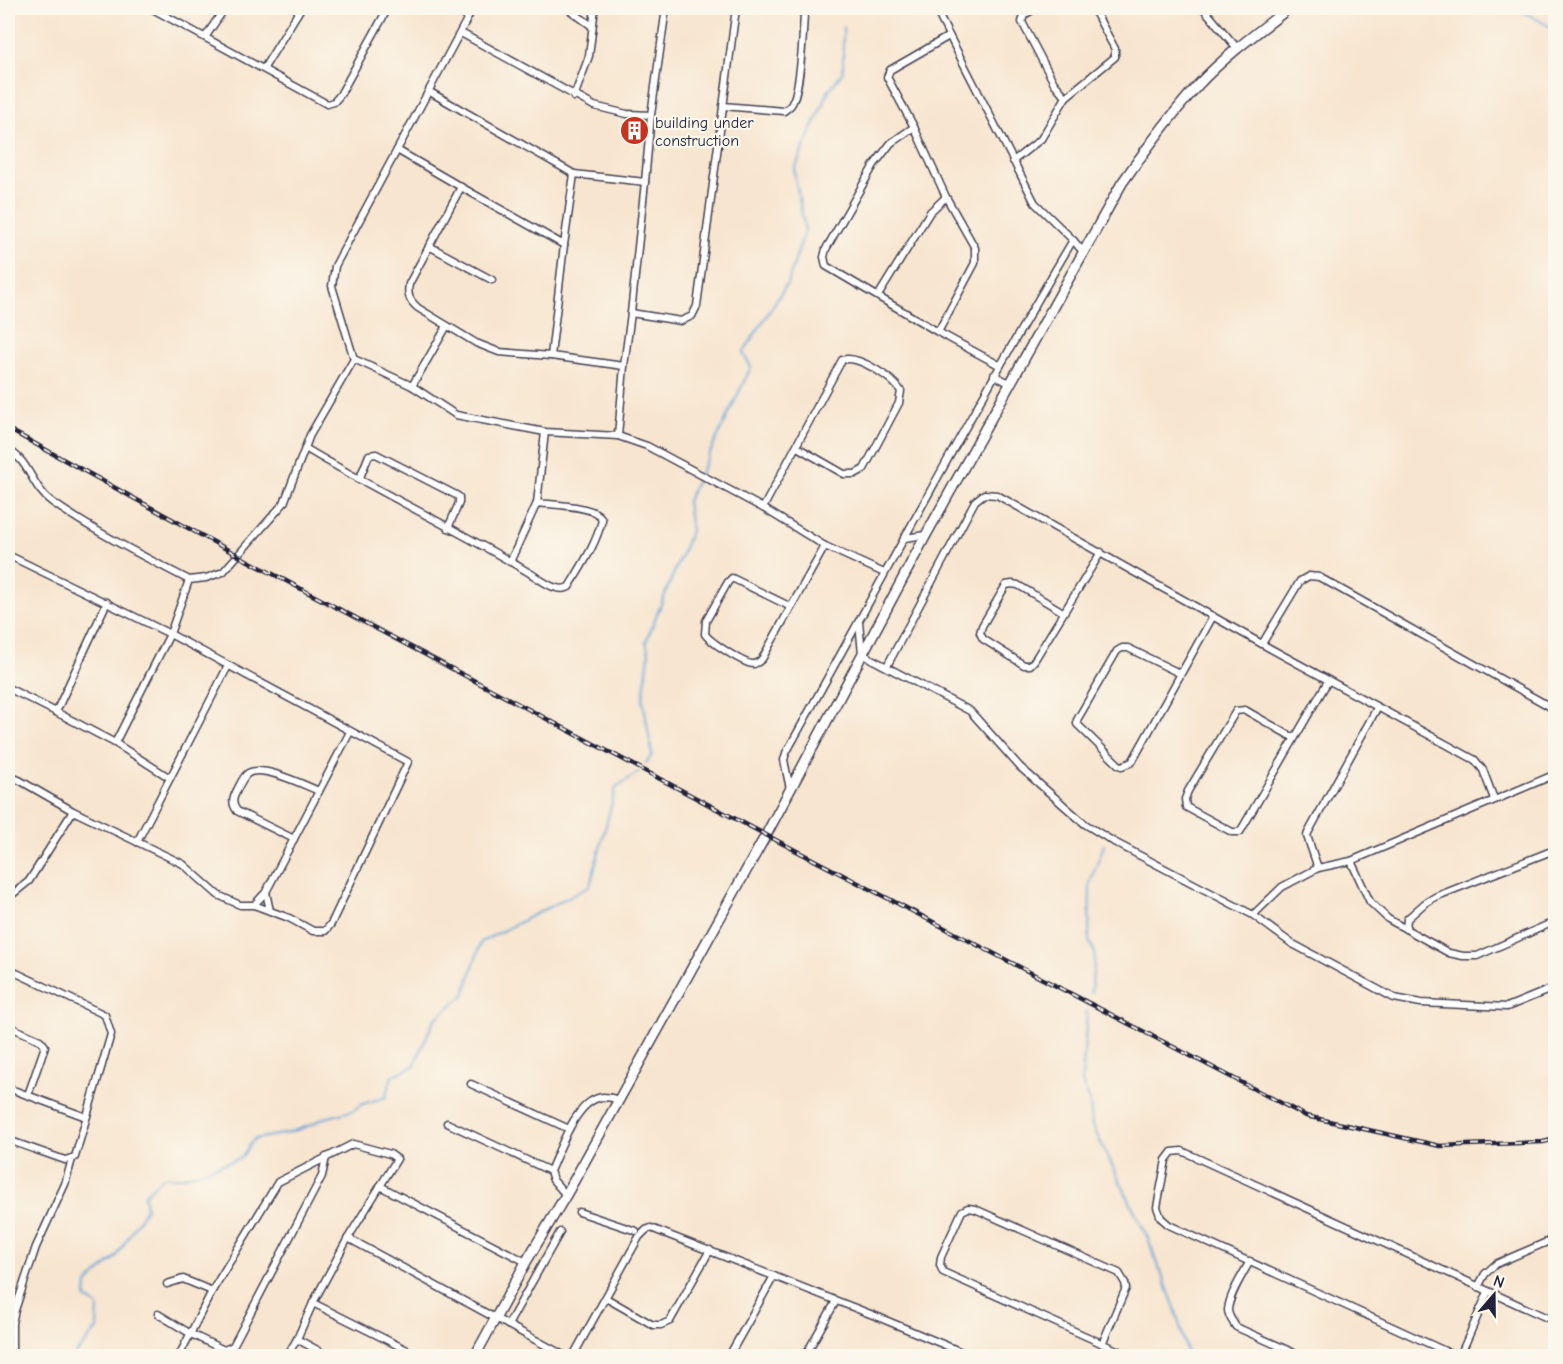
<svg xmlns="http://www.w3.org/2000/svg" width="1563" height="1364" viewBox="0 0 1563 1364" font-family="'Comic Neue',sans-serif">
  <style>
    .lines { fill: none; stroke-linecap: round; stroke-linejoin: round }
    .stream { stroke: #64a2d6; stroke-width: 2 }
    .street-casing { stroke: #423f51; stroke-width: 9 }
    .secondary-casing { stroke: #423f51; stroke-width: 12 }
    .street { stroke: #fff; stroke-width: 6 }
    .secondary { stroke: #fff; stroke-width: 9 }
    .rail-casing { stroke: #22223b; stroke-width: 4.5 }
    .rail { stroke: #fbf7ec; stroke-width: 2; stroke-dasharray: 7; stroke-linecap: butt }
    .labels { text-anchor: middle; stroke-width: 4.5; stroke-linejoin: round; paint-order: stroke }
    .poi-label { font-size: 16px; fill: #22223b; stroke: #fbf7ec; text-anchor: start }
  </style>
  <rect width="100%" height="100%" fill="#fbf7ec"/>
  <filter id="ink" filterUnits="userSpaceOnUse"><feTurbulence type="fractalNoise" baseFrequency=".0167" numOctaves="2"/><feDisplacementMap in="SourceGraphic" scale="12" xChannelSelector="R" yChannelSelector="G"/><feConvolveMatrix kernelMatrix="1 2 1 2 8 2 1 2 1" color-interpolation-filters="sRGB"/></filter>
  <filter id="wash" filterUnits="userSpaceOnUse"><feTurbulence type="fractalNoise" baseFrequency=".008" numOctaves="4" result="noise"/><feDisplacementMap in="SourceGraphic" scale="24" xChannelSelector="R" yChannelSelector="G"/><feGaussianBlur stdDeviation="1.35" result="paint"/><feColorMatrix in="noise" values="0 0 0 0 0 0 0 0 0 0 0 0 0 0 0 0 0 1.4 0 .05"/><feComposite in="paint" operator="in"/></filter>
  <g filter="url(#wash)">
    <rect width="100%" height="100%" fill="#f7e5cf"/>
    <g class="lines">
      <!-- stream -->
      <g class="stream">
        <path d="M 1517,8 L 1556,30"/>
        <path d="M 646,763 L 652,755 L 643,699 L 649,655 L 646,641 L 691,531 L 687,501 L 751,367 L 743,353 L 788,282 L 805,230 L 794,171 L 829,90 L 843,72 L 843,27"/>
        <path d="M 1091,993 L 1095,953 L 1089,941 L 1090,883 L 1104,845"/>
        <path d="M 1087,1011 L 1082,1082 L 1090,1104 L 1092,1125 L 1147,1236 L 1175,1308 L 1188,1356"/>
        <path d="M 74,1356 L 97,1329 L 98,1307 L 86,1298 L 87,1284 L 116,1257 L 146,1208 L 144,1195 L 163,1177 L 183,1177 L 241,1158 L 254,1139 L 288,1133 L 314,1124 L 321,1119 L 352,1111 L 363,1104 L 386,1097 L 392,1076 L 414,1066 L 434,1020 L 464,995 L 481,942 L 590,886 L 616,787 L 639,772"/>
      </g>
    </g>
  </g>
  <g filter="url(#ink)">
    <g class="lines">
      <defs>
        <g id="street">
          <path d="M 151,8 L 327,104 L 334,102 L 340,95 L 388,8"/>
          <path d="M 567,8 L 592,26"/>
          <path d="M 935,8 L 1035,203 L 1073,240"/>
          <path d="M 1036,8 L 1024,15 L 1022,22 L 1054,83 L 1066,97"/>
          <path d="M 1203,8 L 1237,48"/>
          <path d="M 461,33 L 594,106 L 627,114 L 651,115 L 666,8"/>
          <path d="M 206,36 L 225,8"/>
          <path d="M 264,68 L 301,8"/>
          <path d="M 430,92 L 574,174 L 645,182 L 651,115"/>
          <path d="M 574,97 L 589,56 L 595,8"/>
          <path d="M 723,106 L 784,111 C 786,109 790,107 791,105 C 801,91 803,32 804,14 L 798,8"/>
          <path d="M 914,127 L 887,77 L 890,70 L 949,36"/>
          <path d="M 397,150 L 461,187 L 409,284 C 407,295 409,300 418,308 L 476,343 L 499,352 L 551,356"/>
          <path d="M 1013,161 L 1041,139 L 1066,97 L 1115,57 L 1115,49 L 1093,8"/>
          <path d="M 574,174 L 564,245 L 551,356 L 624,366"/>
          <path d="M 645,182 L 631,313 L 681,321 L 692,316 L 697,306 L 736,8"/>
          <path d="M 461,187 L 564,245"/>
          <path d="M 429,246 L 492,280"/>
          <path d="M 878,296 L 930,212 L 946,197"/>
          <path d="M 938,332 L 975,263 L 975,248 L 946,197 L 914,127 L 891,143 L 874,165 L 826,249 L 824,257 L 826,266 L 938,332 L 999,365"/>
          <path d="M 354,359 L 332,286 L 335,266 L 473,8"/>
          <path d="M 994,375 L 1011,384"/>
          <path d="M 412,386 L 447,326"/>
          <path d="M 618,436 L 624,366 L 631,313"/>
          <path d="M 305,448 C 378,492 455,528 528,572 C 539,578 556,594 569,587 C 582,565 596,545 602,520 C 598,505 552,505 537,503 L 545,432"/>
          <path d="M 8,450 C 29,460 32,488 52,502 C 95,532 143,556 189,580"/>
          <path d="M 359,480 L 369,455 L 376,454 L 456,495 L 459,497 L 459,503 L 448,528"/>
          <path d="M 763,508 L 842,360 C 858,354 892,378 901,391 L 899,403 L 864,469 L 855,474 L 844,474 L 797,447"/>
          <path d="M 904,538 L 926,535"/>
          <path d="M 8,555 L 170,634 L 408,762 L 331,924 L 325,931 L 313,931 L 289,918 L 254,905 L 240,905 L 218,895 L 183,864 L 73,811 L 19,780 L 8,776"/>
          <path d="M 510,562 L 537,503"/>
          <path d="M 107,602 L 56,712 L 115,743 L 170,778"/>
          <path d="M 791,607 L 732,578 L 728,582 L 706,621 L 705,634 C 709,641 745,665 754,664 C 758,663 759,662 762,659 L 825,546"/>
          <path d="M 1063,612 L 1018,585 L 1012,584 L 1006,585 L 982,626 L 980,633 L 983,639 L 1024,665 L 1030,665 L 1034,661 L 1101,552"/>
          <path d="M 859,622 L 862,654 L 970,711 L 1020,767 L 1085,824 L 1114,842 L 1253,915 L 1291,943 L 1394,998 L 1421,1003 L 1507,1007 L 1556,987"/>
          <path d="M 1262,644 L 1300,581 L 1309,576 L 1319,577 L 1556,710"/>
          <path d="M 887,666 L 975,501 L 984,494 L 997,495 L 1262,644 L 1475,760 L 1483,770 L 1494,799"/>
          <path d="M 1181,674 L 1128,648 L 1122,648 L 1117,651 L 1077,720 L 1077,724 L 1119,765 L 1122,766 L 1132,762 L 1213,616"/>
          <path d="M 8,688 L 56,712"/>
          <path d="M 1294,738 L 1245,710 L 1236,711 L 1188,791 L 1185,799 L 1186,807 L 1232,832 L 1240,832 L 1328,681"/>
          <path d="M 115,743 L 170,634 L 189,580 L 206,578 L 223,572 L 284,503 L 310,435 L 354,359 L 412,386 L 456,415 L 545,432 L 618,436 L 647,446 L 763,508 L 825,546 L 884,573"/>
          <path d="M 790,789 L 784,760 L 786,753 C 881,582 973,409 1073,240 L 1084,253"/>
          <path d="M 294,839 L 237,811 C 231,803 233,798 237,790 C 240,785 243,777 247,774 C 260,763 304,785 319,791"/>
          <path d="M 137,842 L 228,666"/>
          <path d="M 1351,861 L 1370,902 L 1388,919 L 1449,953 L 1463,956 L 1477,956 L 1556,921"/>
          <path d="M 1318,868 L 1307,836 L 1308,833 L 1377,708"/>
          <path d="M 266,892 L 270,911"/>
          <path d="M 8,898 L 29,881 L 73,811"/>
          <path d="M 254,905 L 266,892 L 350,732"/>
          <path d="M 1253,915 L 1282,887 L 1318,868 L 1351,861 L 1556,774"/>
          <path d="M 1406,929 L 1407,919 L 1425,903 L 1435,897 L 1549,852 L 1556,851"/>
          <path d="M 8,969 L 105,1015 L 111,1034 L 75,1157 L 65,1160 L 8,1140"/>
          <path d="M 8,1026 L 40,1040 L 45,1046 L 28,1095"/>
          <path d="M 471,1084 L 569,1129"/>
          <path d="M 8,1088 L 86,1117"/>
          <path d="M 447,1123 L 550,1171"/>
          <path d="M 380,1186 L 526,1262"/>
          <path d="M 566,1195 L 553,1180 L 550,1171 C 560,1150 577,1096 605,1097 C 610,1097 615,1099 619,1100"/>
          <path d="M 579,1212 L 636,1231"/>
          <path d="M 348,1238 L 565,1356"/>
          <path d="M 1250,1261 C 1243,1274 1229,1295 1228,1310 C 1228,1316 1233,1322 1236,1327 L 1301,1356"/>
          <path d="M 167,1284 L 183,1279 L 212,1291"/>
          <path d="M 1478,1287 L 1485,1274 L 1496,1264 L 1556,1238"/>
          <path d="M 606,1298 L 653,1325 L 661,1325 L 670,1321 L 710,1250"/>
          <path d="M 158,1314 L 191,1334 L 224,1350 L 233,1346 L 322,1176 L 326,1157"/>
          <path d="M 508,1325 L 560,1232"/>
          <path d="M 297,1339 L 328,1356"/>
          <path d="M 1102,1344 L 1126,1288 L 1125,1283 L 1119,1273 L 975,1209 L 968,1208 L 962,1211 L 941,1257 L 940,1265 L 943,1272 L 1130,1356"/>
          <path d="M 12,1356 L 12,1323 L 15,1310 L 36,1247 L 65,1184 L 72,1159"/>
          <path d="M 179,1356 L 212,1291 L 278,1182 L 353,1144 L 390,1154 L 397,1159 L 348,1238 L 313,1303"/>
          <path d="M 287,1356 L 297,1339 L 313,1303 L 419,1356"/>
          <path d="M 573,1356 L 639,1237 L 646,1230 L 651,1228 L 878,1317 L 971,1356"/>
          <path d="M 729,1356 L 774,1276"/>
          <path d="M 805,1356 L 836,1301"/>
          <path d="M 1456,1356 L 1169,1225 L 1161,1218 L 1157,1207 L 1166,1160 L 1172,1152 L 1182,1151 L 1556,1322"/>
          <path d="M 1460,1356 L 1488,1292"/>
        </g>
        <path id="secondary" d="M 475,1356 L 526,1262 L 566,1195 L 766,835 L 926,535 L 1122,183 C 1146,149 1170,116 1198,85 C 1225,56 1258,32 1289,8"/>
      </defs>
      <!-- street casing -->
      <use href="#street" class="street-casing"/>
      <!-- secondary casing -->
      <use href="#secondary" class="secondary-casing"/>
      <!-- street -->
      <use href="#street" class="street"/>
      <!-- secondary -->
      <use href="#secondary" class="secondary"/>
      <defs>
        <path id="rail" d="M 8,429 L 239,556 L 766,835 L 1306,1116 L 1440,1146 L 1543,1142 L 1556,1139"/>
      </defs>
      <!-- rail casing -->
      <use href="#rail" class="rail-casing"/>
      <!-- rail -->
      <use href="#rail" class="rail"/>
    </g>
  </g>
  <!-- icons -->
  <defs>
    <symbol id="building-disc" viewBox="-11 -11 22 22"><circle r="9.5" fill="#c8321e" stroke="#fbf7ec"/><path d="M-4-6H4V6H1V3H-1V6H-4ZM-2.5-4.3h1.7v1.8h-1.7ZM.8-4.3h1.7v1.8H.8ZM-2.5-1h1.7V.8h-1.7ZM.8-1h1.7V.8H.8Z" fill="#fff"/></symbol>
  </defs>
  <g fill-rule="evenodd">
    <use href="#building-disc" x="618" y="114" width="33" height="33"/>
  </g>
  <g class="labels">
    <!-- poi labels -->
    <g class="poi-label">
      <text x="655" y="128">building under<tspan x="655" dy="18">construction</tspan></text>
    </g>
  </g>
  <!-- margin -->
  <rect width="1563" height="1364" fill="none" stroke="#fbf7ec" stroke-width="30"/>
  <!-- north arrow -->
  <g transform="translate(1494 1295) rotate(20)" stroke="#fbf7ec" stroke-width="4.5" paint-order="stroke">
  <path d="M0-4.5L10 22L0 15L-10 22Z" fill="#22223b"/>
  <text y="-9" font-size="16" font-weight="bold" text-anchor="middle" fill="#22223b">N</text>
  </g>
</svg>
